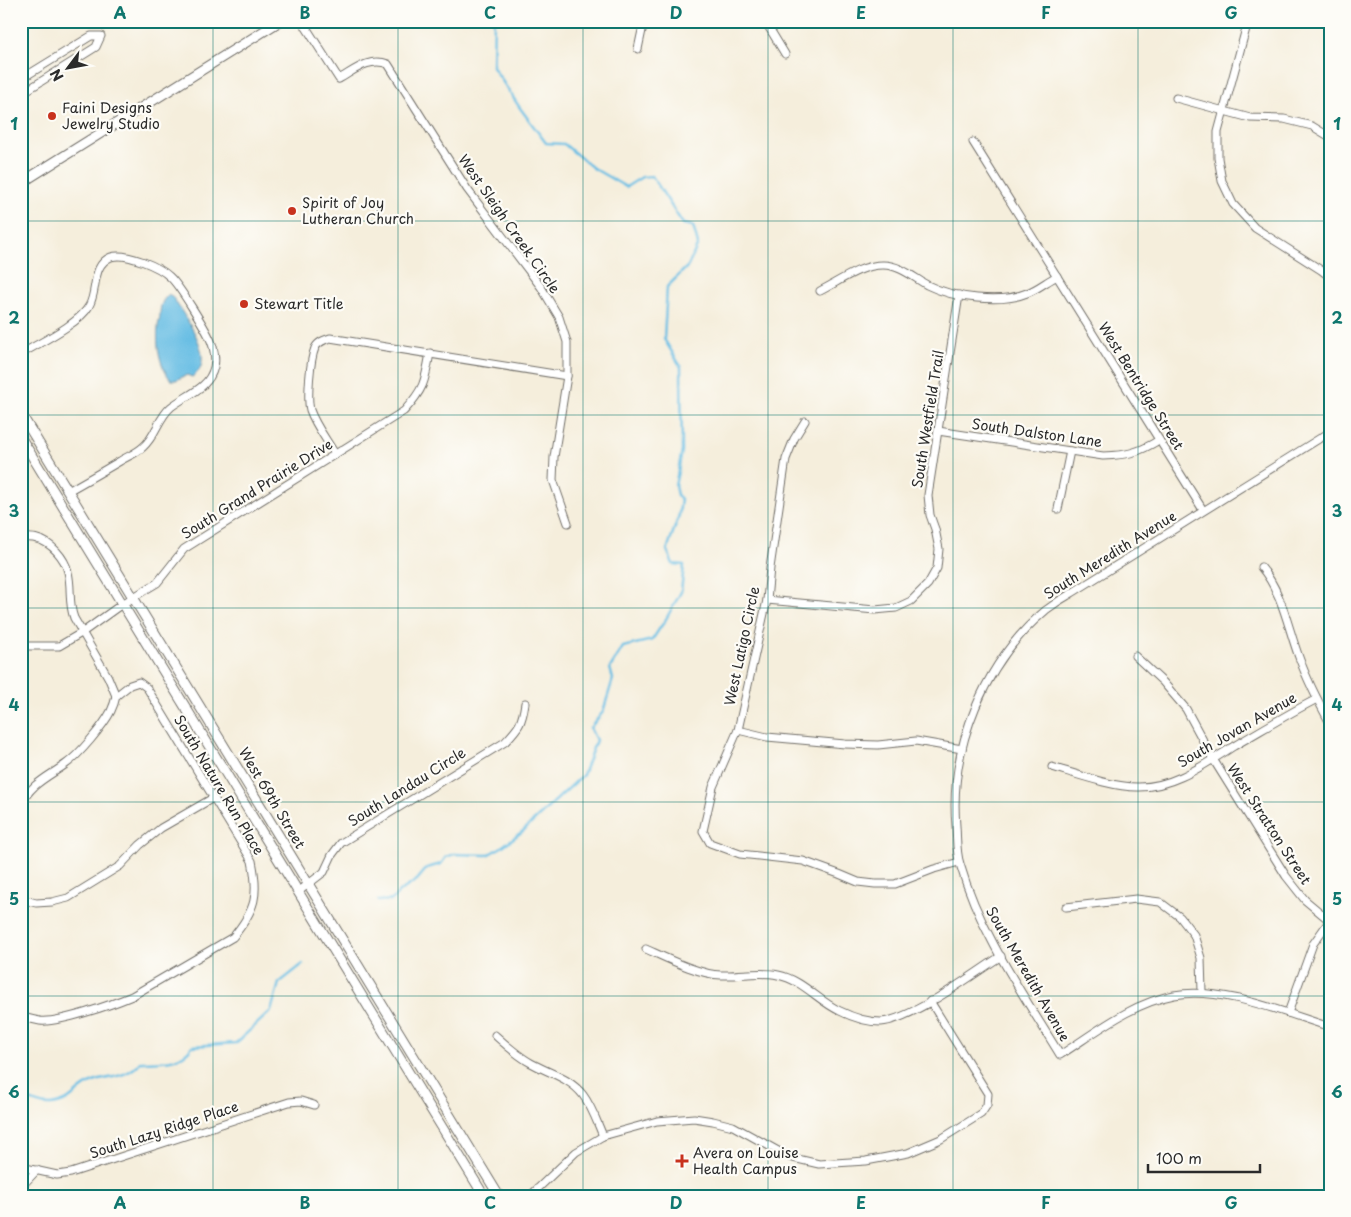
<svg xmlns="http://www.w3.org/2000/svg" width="1351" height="1217" viewBox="0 0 1351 1217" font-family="'Playpen Sans',sans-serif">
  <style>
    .water { fill: #67bee4; stroke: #497488 }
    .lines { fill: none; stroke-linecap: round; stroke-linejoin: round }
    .stream { stroke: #67bee4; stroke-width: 2.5 }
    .street-casing { stroke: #726f69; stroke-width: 9 }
    .secondary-casing { stroke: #726f69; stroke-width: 11 }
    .street { stroke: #fff; stroke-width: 7 }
    .secondary { stroke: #fff; stroke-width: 9 }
    .grid { fill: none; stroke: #0f766e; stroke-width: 1; stroke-opacity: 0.55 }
    .poi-dot { fill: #c8321e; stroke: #fdfcf7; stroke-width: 2 }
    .labels { text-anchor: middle; stroke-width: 4.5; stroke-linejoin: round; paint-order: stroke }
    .poi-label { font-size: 14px; fill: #2b2b2b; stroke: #fdfcf7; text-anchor: start }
    .street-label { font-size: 14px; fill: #2b2b2b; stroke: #fdfcf7 }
    .neatline { fill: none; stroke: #0f766e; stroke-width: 2 }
    .grid-label { font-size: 16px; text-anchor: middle; font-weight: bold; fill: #0f766e }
  </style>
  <rect width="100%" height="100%" fill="#fdfcf7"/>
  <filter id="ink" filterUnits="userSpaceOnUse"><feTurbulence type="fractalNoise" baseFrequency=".02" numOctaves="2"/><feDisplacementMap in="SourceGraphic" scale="10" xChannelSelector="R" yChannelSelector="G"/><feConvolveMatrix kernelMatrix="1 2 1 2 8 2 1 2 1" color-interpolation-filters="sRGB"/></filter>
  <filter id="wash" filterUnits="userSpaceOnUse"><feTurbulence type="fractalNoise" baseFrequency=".0096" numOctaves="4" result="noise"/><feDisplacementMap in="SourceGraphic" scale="20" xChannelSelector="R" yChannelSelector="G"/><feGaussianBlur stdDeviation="1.12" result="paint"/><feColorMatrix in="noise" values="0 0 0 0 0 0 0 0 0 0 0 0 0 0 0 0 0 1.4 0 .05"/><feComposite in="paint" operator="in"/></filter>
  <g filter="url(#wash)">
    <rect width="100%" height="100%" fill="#f5eedc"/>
    <!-- water -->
    <path class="water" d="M 169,294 L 174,299 C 185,318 219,360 192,377 L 187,375 L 176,380 L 171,380 C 159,366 156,344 158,327 C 158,323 160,319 160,315 C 160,306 162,300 169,294 Z"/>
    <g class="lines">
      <!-- stream -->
      <g class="stream">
        <path d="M 378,901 L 392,900 L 399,892 L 417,880 L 427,868 L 441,864 L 446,857 L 454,854 L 487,855 L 500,848 L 523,831 L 583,775 L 596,740 L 590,728 L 603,712 L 613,679 L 610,668 L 623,647 L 652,640 L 666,619 L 681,592 L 684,565 L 673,564 L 667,550 L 679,515 L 681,499 L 677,495 L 675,486 L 682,451 L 681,367 L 664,339 L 667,287 L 688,266 L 698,244 L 693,226 L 683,224 L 652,176 L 642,177 L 626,187 L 593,168 L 564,144 L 546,143 L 520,108 L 493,67 L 494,21"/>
        <path d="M 21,1096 C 29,1100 42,1106 51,1105 C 72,1103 75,1090 91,1083 C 108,1076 129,1078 140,1062 C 159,1061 181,1064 192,1046 L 236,1043 L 271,1011 L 279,983 L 303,964"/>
      </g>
    </g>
  </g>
  <g filter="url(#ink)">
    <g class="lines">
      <defs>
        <g id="street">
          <path d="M 302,21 L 339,79 C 355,70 369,57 388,64 L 467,189 L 541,287 L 559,317 L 567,342 L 567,376 L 554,457 L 553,480 L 568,523"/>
          <path d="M 765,21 L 785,54"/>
          <path d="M 1248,21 L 1218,132 L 1218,158 L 1222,181 L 1233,204 L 1255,228 L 1321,270 L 1330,277"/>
          <path d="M 638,49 L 644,21"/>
          <path d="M 21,79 L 91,36 L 101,36 L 96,47 L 21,94"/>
          <path d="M 1176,98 L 1250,118 L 1284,119 L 1312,126 L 1330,137"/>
          <path d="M 973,142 L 1203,510"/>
          <path d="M 820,291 C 840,281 860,265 883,265 C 900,265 913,277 927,285 C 953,298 1001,304 1027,293 C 1038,289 1047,281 1057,276"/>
          <path d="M 21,354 C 39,343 79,324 89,306 C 98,291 91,265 111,257 C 126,252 160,267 170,277 C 179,285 206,329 211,341 C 214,348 216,359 214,367 C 209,389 186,395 171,407 C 158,418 156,436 143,447 C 137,453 128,456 120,461 C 103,471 86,481 68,491"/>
          <path d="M 805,421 L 794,439 L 786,459 L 770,568 L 767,600 L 738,730 L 713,787 L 703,831 L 710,843 L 740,854 L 803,861 L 839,874 L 858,882 L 875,884 L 895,884 L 934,869 L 959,862"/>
          <path d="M 938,431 L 1103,456 C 1128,455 1138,453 1159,440"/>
          <path d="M 1330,432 L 1072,593 C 1063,598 1054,604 1046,610 C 985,661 949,747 956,826 C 957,838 956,852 960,864 C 980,933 1023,994 1060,1055 C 1096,1032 1132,1003 1174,995 C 1221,986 1285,1013 1330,1027"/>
          <path d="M 335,454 C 327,440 315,425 310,410 C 307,398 310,360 315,348 C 318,342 324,340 330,338 L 567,376"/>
          <path d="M 1058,509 L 1070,451"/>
          <path d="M 21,538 C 26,538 32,537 37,539 C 51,542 65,558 68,572 C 72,588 68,603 74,618 L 108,677 L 116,696"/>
          <path d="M 1261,567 C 1283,593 1288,629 1300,660 C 1308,682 1319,703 1330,723"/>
          <path d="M 767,600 L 875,610 L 896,608 L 911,601 L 928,584 L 937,568 L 939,549 L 935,529 L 930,515 L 928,495 L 959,295"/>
          <path d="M 21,646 L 59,646 L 83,632 L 122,604 L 157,583 L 184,549 L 404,411 C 424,389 425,382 430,353"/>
          <path d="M 1135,656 L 1163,682 L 1186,709 L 1213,759 L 1286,876 L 1305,900 L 1329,920"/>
          <path d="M 738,730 L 767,737 L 845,744 L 878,745 L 916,741 L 962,749"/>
          <path d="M 1052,767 C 1076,774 1113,787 1137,787 C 1173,788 1205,764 1234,746 C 1262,730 1289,713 1317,699"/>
          <path d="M 21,805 C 30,784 48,777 66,764 C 79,755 104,725 111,711 C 113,707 115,701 116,696"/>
          <path d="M 298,892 L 324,872 L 332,855 L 341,843 L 505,742 C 519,727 522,724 525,703"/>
          <path d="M 21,899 L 36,903 L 52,902 L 68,898 L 120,866 L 140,845 L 161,828 L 213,798"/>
          <path d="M 1066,907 L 1136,899 L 1160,902 L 1180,917 L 1194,935 L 1201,958 L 1202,992"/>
          <path d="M 646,949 C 666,958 700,975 721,975 C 741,976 759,971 778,975 C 803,980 818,1001 840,1011 C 852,1017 867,1022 881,1022 C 911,1020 974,974 1001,956"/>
          <path d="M 1288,1013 L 1313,944 L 1330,920"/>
          <path d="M 21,1016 C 27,1018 34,1020 40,1021 C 60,1023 113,1004 132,996 L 233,937 C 256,909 259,895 252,861 L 147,688 L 139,682 L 130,685 L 116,696"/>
          <path d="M 495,1035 C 506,1045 518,1056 531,1063 C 549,1073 570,1078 583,1095 C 592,1107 597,1122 603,1136"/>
          <path d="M 21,1167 L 57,1175 L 71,1173 L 289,1102 L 301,1101 L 314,1105"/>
          <path d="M 21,1187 L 37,1170"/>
          <path d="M 530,1196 L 576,1152 L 603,1136 L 657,1121 L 694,1118 L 713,1121 L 733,1126 L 789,1157 L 819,1164 L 866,1161 L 908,1153 L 941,1139 L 981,1114 L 987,1105 L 988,1094 L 930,1001"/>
        </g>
        <g id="secondary">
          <path d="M 21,183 L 280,21"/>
          <path d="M 21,414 L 499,1196"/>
          <path d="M 21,438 L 484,1196"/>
        </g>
      </defs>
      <!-- street casing -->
      <use href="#street" class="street-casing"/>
      <!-- secondary casing -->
      <use href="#secondary" class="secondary-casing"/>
      <!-- street -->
      <use href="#street" class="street"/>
      <!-- secondary -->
      <use href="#secondary" class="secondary"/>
    </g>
  </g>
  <!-- grid -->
  <path class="grid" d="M 213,21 L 213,1196M 398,21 L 398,1196M 583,21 L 583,1196M 768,21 L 768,1196M 953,21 L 953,1196M 1138,21 L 1138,1196M 21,221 L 1330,221M 21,415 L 1330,415M 21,608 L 1330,608M 21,802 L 1330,802M 21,996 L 1330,996"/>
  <!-- markers -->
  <g class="poi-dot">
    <circle cx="52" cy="116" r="5"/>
    <circle cx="292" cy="211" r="5"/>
    <circle cx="244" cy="304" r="5"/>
    <path d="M679.5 1153.5h5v5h5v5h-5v5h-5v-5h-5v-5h5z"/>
  </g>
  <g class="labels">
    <!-- poi labels -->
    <g class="poi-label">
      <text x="62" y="113">Faini Designs<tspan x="62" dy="16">Jewelry Studio</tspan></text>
      <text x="302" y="208">Spirit of Joy<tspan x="302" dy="16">Lutheran Church</tspan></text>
      <text x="254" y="309">Stewart Title</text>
      <text x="693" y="1158">Avera on Louise<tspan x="693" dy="16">Health Campus</tspan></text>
    </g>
    <!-- street labels -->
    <g class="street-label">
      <text transform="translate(509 224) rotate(55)" y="5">West Sleigh Creek Circle</text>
      <text transform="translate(1141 386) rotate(58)" y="5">West Bentridge Street</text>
      <text transform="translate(928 419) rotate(-81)" y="5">South Westfield Trail</text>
      <text transform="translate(1037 433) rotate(8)" y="5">South Dalston Lane</text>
      <text transform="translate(257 489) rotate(-32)" y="5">South Grand Prairie Drive</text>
      <text transform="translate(1110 555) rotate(-32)" y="5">South Meredith Avenue</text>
      <text transform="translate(742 646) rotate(-78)" y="5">West Latigo Circle</text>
      <text transform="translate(1237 730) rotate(-30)" y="5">South Jovan Avenue</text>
      <text transform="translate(219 785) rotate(59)" y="5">South Nature Run Place</text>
      <text transform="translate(407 787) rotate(-32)" y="5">South Landau Circle</text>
      <text transform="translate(272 798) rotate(59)" y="5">West 69th Street</text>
      <text transform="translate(1269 824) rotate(57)" y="5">West Stratton Street</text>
      <text transform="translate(1028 974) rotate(60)" y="5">South Meredith Avenue</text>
      <text transform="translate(164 1130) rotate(-18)" y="5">South Lazy Ridge Place</text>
    </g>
  </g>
  <!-- margin -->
  <rect width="1351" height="1217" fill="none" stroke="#fdfcf7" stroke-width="55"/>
  <!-- north arrow -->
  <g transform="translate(68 68) rotate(238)" stroke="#fdfcf7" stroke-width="4" paint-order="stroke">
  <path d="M0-4L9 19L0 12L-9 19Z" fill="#2b2b2b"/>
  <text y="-8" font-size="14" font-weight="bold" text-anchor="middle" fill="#2b2b2b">N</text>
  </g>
  <!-- scale -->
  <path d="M1148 1164v8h112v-8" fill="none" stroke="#2b2b2b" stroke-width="2.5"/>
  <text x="1156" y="1164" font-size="15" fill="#2b2b2b" stroke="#fdfcf7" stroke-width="4" paint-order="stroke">100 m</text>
  <rect x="28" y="28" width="1296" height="1162" class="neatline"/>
  <g class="grid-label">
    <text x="120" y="19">A</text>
    <text x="305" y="19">B</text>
    <text x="490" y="19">C</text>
    <text x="676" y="19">D</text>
    <text x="861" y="19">E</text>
    <text x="1046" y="19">F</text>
    <text x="1231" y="19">G</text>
    <text x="14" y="130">1</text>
    <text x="1337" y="130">1</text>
    <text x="14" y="324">2</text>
    <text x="1337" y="324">2</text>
    <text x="14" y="517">3</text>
    <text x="1337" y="517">3</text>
    <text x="14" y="711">4</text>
    <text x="1337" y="711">4</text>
    <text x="14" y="905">5</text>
    <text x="1337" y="905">5</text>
    <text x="14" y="1098">6</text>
    <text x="1337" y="1098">6</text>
    <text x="120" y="1209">A</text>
    <text x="305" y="1209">B</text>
    <text x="490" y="1209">C</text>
    <text x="676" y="1209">D</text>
    <text x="861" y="1209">E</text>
    <text x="1046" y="1209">F</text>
    <text x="1231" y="1209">G</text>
  </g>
</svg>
